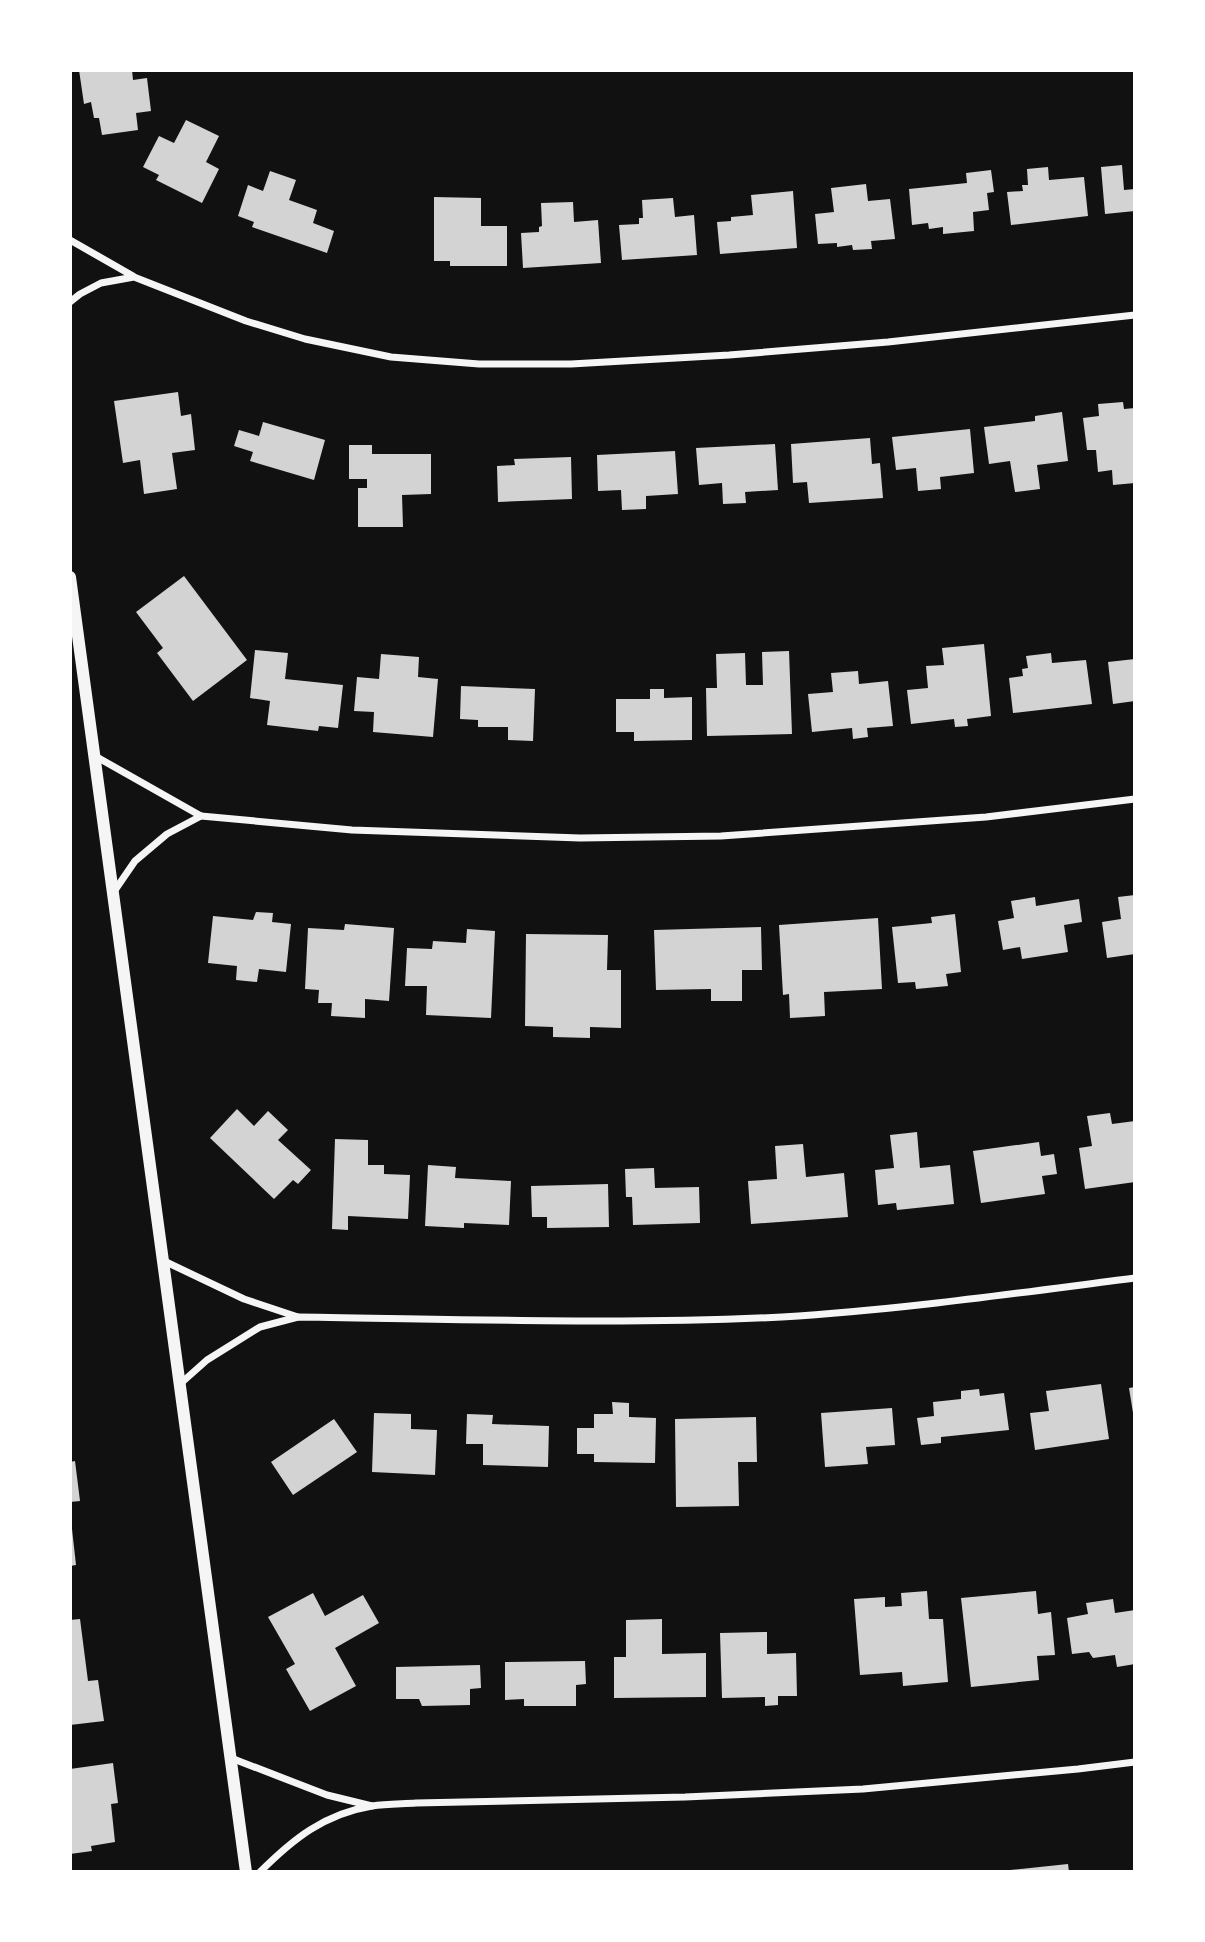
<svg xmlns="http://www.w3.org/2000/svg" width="1205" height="1942" viewBox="0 0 1205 1942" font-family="Poppins,sans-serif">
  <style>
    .building { fill: #d3d3d3 }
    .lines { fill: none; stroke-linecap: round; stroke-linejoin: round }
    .minor { stroke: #f5f5f5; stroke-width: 7 }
    .tertiary { stroke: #f5f5f5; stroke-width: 12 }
  </style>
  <rect width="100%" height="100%" fill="#111"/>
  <!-- building -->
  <g class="building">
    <path d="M 79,70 L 132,70 L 133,80 L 147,78 L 151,111 L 136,113 L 138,130 L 102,135 L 99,118 L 94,118 L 91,102 L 84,104 Z"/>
    <path d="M 186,120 L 219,136 L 206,162 L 219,169 L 202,203 L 156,180 L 159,175 L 143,167 L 159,136 L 174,143 Z"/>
    <path d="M 1122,165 L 1124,190 L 1135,189 L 1135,211 L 1105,214 L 1101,167 Z"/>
    <path d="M 1048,167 L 1049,180 L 1084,177 L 1088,216 L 1011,225 L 1007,192 L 1023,191 L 1022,185 L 1028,185 L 1027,169 Z"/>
    <path d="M 991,170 L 994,192 L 987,193 L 989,210 L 973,212 L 974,231 L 943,234 L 943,227 L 929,229 L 928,223 L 912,225 L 909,189 L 967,183 L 966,173 Z"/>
    <path d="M 270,171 L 296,180 L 289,200 L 317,210 L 313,223 L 334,231 L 327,253 L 252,227 L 254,222 L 238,216 L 248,185 L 263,191 Z"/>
    <path d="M 866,184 L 868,201 L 890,199 L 895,239 L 871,241 L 872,249 L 853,250 L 852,245 L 837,247 L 837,243 L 818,244 L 815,214 L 834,212 L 831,188 Z"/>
    <path d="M 793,191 L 797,248 L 720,254 L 717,222 L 731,221 L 731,217 L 753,215 L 751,195 Z"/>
    <path d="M 434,197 L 481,198 L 481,226 L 507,226 L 507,266 L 450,266 L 450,261 L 434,261 Z"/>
    <path d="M 673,198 L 675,217 L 694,215 L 697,255 L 622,260 L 619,225 L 639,224 L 639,218 L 643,218 L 642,200 Z"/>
    <path d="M 573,202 L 574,222 L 598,220 L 601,263 L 523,268 L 521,233 L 539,232 L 539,227 L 542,226 L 541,203 Z"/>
    <path d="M 178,392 L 181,416 L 191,414 L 195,450 L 172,453 L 177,489 L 144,494 L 140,460 L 123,463 L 114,401 Z"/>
    <path d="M 1123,402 L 1124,409 L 1135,408 L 1135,483 L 1113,485 L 1112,470 L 1098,472 L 1096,450 L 1087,450 L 1083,418 L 1099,416 L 1098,404 Z"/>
    <path d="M 1062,412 L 1068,461 L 1037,465 L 1040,489 L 1015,492 L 1010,461 L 989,464 L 984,427 L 1035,421 L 1035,416 Z"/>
    <path d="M 263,422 L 325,440 L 314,480 L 250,461 L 253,452 L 234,446 L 239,430 L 259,436 Z"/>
    <path d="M 970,429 L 974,473 L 940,477 L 941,489 L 918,491 L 916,468 L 896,470 L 892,437 Z"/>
    <path d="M 870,438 L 872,464 L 880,463 L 883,498 L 809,503 L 807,482 L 793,483 L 791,444 Z"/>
    <path d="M 775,444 L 778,490 L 745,492 L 746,503 L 723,504 L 722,483 L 699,485 L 696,448 Z"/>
    <path d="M 349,445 L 372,445 L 372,454 L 431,454 L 431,494 L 402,495 L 403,527 L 358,527 L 358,488 L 367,488 L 367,479 L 349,479 Z"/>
    <path d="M 675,451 L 678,494 L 646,496 L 646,509 L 622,510 L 621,490 L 598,491 L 597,455 Z"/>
    <path d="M 571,457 L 572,499 L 498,502 L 497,466 L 515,465 L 514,459 Z"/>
    <path d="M 184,576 L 247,660 L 193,701 L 157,653 L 163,648 L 136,612 Z"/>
    <path d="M 984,644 L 991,716 L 967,719 L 968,726 L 955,727 L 954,719 L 911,724 L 907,690 L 928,688 L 926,666 L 944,665 L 942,648 Z"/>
    <path d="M 255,650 L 288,653 L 285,679 L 343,685 L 338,728 L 319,726 L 318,731 L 267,725 L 270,701 L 250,698 Z"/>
    <path d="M 789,651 L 792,734 L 707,736 L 706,688 L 717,688 L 716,654 L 745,653 L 746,685 L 763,685 L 762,652 Z"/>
    <path d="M 1051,653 L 1052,663 L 1086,660 L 1092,704 L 1013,713 L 1009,678 L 1023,676 L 1022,669 L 1028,668 L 1026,656 Z"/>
    <path d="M 381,654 L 419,657 L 418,677 L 438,679 L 433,737 L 373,732 L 374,712 L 354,711 L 357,677 L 379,679 Z"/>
    <path d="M 1135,659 L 1135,701 L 1113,704 L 1108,662 Z"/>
    <path d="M 858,671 L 859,684 L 888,681 L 893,726 L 867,728 L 868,737 L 853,739 L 852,728 L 812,732 L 808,694 L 833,692 L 831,673 Z"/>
    <path d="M 461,686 L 535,689 L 533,741 L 508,740 L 508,727 L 478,727 L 478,720 L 460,719 Z"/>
    <path d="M 650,689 L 664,689 L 664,698 L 692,697 L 692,740 L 634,741 L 634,732 L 616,732 L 616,699 L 650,699 Z"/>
    <path d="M 1135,895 L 1135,954 L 1107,958 L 1102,922 L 1121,919 L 1118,897 Z"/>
    <path d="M 1035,897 L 1036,906 L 1079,899 L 1082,922 L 1064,925 L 1068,952 L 1022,959 L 1020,947 L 1003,950 L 998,921 L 1014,918 L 1011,901 Z"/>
    <path d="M 256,912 L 273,913 L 272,922 L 291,924 L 286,972 L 259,969 L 257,982 L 236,980 L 237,966 L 208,963 L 213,916 L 253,920 Z"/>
    <path d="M 955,914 L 961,972 L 946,974 L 948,986 L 916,989 L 915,982 L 898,983 L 892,927 L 932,923 L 931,917 Z"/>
    <path d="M 878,918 L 882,989 L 824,992 L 825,1016 L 790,1018 L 789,994 L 783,995 L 779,925 Z"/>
    <path d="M 345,924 L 394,928 L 389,1001 L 365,999 L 365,1018 L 331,1016 L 332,1003 L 318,1003 L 319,990 L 305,989 L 308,928 L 344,930 Z"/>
    <path d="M 761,927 L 762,970 L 742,970 L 742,1001 L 711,1001 L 711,989 L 656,990 L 654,930 Z"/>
    <path d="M 467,929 L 495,931 L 491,1018 L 426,1015 L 427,986 L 405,986 L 407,948 L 432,949 L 433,941 L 466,943 Z"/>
    <path d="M 526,934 L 608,935 L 607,970 L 621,970 L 621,1028 L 590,1027 L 590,1038 L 553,1037 L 553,1027 L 525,1026 Z"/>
    <path d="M 237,1109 L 254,1126 L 268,1111 L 288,1130 L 278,1140 L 311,1170 L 298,1184 L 293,1180 L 274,1199 L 210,1138 Z"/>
    <path d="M 1110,1113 L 1112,1124 L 1135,1121 L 1135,1182 L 1085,1189 L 1079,1148 L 1092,1146 L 1087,1116 Z"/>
    <path d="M 917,1132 L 920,1168 L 950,1165 L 954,1204 L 897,1210 L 896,1203 L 878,1205 L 875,1170 L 894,1168 L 890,1135 Z"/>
    <path d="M 335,1139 L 368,1140 L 368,1165 L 384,1165 L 384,1174 L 410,1175 L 408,1219 L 348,1216 L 348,1230 L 332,1229 Z"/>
    <path d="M 1039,1142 L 1041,1156 L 1054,1154 L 1057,1174 L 1042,1176 L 1045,1194 L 981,1203 L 973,1151 Z"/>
    <path d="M 803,1144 L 806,1177 L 844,1173 L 848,1217 L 751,1224 L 748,1181 L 777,1179 L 775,1146 Z"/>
    <path d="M 428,1165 L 456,1167 L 455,1178 L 511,1181 L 509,1225 L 464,1223 L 464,1228 L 425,1226 Z"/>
    <path d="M 654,1168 L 655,1188 L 699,1187 L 700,1223 L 633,1225 L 632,1197 L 626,1197 L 625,1169 Z"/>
    <path d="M 608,1184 L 609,1227 L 547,1228 L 547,1217 L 532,1217 L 531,1186 Z"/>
    <path d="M 1101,1384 L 1109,1439 L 1035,1450 L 1030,1413 L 1049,1411 L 1046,1391 Z"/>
    <path d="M 1135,1387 L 1135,1419 L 1134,1419 L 1129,1388 Z"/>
    <path d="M 979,1389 L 980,1396 L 1004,1393 L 1009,1430 L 941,1437 L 941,1443 L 921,1445 L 917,1418 L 934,1416 L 933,1402 L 961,1399 L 961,1391 Z"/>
    <path d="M 612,1402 L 629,1403 L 629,1417 L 656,1418 L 655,1463 L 594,1462 L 594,1454 L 577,1454 L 577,1428 L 594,1428 L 594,1414 L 613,1414 Z"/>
    <path d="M 892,1408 L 895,1445 L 866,1447 L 868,1464 L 825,1467 L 821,1413 Z"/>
    <path d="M 374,1413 L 411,1414 L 411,1429 L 437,1430 L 435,1475 L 372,1472 Z"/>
    <path d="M 467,1414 L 493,1415 L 492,1424 L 549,1426 L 548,1467 L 483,1465 L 483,1444 L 466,1444 Z"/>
    <path d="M 756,1417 L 757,1462 L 738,1462 L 739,1506 L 676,1507 L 675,1419 Z"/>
    <path d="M 334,1419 L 357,1452 L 293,1495 L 271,1462 Z"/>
    <path d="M 75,1461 L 80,1501 L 70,1502 L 70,1462 Z"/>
    <path d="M 70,1529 L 72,1529 L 76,1565 L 70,1566 Z"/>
    <path d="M 927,1591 L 929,1619 L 943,1619 L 948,1682 L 903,1686 L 902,1672 L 860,1675 L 854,1599 L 885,1597 L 885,1607 L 902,1606 L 901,1593 Z"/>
    <path d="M 1036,1591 L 1038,1614 L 1051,1612 L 1055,1655 L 1037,1656 L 1039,1680 L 971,1687 L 961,1598 Z"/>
    <path d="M 313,1593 L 325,1616 L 363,1595 L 379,1623 L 335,1648 L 356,1686 L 310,1711 L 286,1669 L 295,1664 L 268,1617 Z"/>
    <path d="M 1113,1599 L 1115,1613 L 1135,1610 L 1135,1664 L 1117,1667 L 1115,1655 L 1093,1658 L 1089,1652 L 1072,1654 L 1067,1618 L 1088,1614 L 1086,1603 Z"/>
    <path d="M 80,1619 L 88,1681 L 98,1680 L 104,1721 L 70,1725 L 70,1620 Z"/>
    <path d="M 662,1619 L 662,1654 L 706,1653 L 706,1697 L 614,1698 L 614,1657 L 626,1657 L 626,1620 Z"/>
    <path d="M 767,1632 L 767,1654 L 796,1653 L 797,1696 L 778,1696 L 778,1705 L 765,1706 L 765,1697 L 722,1698 L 720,1633 Z"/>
    <path d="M 585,1661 L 586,1684 L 576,1685 L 576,1706 L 524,1706 L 524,1699 L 505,1700 L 505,1662 Z"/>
    <path d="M 480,1665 L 481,1688 L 470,1689 L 470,1705 L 422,1706 L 419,1699 L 396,1699 L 396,1667 Z"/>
    <path d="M 113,1763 L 118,1803 L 111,1804 L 115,1842 L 91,1846 L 92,1851 L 70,1854 L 70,1769 Z"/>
    <path d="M 1068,1864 L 1069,1872 L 1010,1872 L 1010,1870 Z"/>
  </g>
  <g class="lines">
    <!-- minor -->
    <g class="minor">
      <path d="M 70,240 L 133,276"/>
      <path d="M 70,302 L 80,294 L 101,283 L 134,277 L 246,321 L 305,339 L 391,357 L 479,364 L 571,364 L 729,355 L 888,342 L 1135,315"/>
      <path d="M 95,756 L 201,816 L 352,830 L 580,838 L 721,836 L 986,817 L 1135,799"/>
      <path d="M 113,893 L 135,861 L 167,834 L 201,816"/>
      <path d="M 164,1261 L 244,1299 L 298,1317"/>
      <path d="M 180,1384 L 207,1360 L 260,1327 L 298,1317 C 459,1319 621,1325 782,1317 C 900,1310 1017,1293 1135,1278"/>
      <path d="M 231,1758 L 327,1795 L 372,1806"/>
      <path d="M 260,1872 C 293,1839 324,1814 372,1806 C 386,1804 401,1804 416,1803 L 685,1797 L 863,1789 L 1078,1769 L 1135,1762"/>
    </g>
    <!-- tertiary -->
    <path class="tertiary" d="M 70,577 L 246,1872"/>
  </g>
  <!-- border -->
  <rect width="1205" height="1942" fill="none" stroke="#ffffff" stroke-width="144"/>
</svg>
